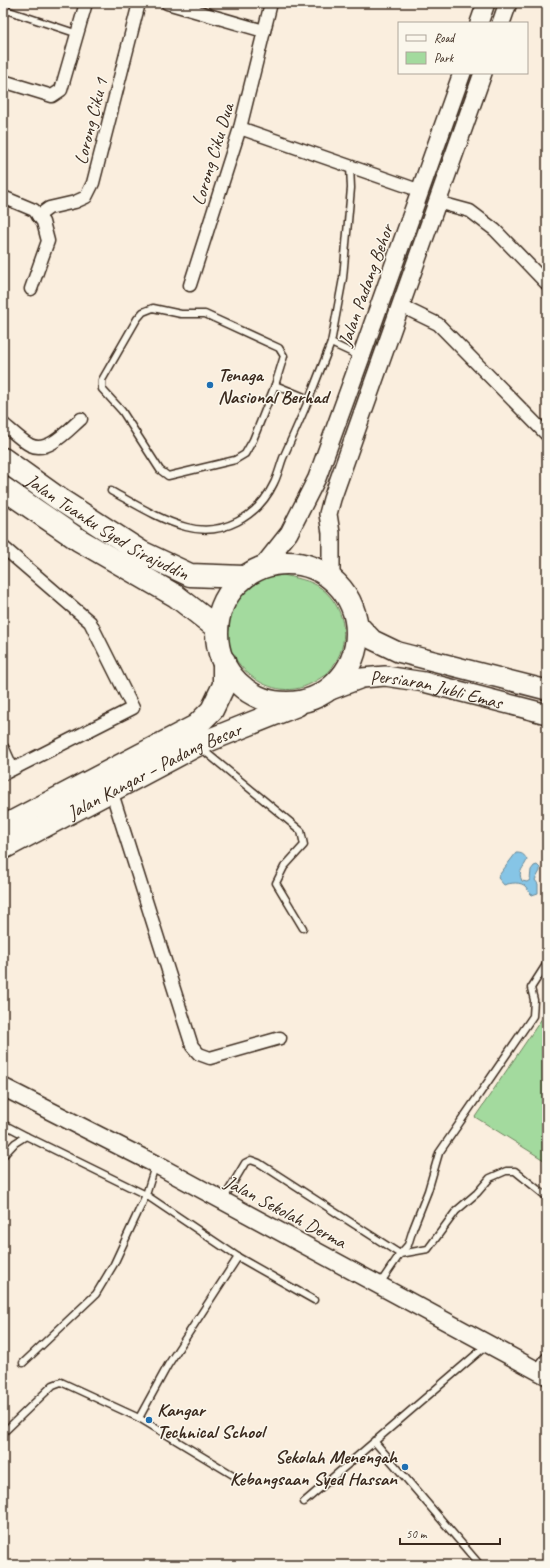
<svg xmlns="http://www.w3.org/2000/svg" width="550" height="1568" viewBox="0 0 550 1568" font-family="Caveat,sans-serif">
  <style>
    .green { fill: #a3da9e; stroke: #6f825e }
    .water { fill: #86c5e6; stroke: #688796 }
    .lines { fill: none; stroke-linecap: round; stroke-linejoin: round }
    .lane-casing { stroke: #3b2a1e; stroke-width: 9 }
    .street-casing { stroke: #3b2a1e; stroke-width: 15 }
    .secondary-casing { stroke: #3b2a1e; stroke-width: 20 }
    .primary-casing { stroke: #3b2a1e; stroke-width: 22 }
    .highway-casing { stroke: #3b2a1e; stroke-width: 25 }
    .lane { stroke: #fbf7ec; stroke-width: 6 }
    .street { stroke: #fbf7ec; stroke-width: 12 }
    .secondary { stroke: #fbf7ec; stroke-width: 17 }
    .primary { stroke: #fbf7ec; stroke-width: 19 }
    .highway { stroke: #fbf7ec; stroke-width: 22 }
    .poi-dot { fill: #1f6fb2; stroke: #fbf7ec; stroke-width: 1.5 }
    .labels { text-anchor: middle; stroke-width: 3; stroke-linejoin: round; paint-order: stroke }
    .street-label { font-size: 19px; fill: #3b2a1e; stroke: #fbf7ec }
    .poi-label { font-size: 19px; font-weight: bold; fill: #3b2a1e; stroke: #fbf7ec; text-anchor: start }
  </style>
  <rect width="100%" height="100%" fill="#faeede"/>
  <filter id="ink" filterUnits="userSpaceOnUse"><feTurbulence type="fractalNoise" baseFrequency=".025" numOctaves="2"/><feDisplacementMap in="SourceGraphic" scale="8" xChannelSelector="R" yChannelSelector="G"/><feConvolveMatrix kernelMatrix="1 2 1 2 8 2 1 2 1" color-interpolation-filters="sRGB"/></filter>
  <g filter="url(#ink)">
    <!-- green -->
    <g class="green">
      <path d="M 283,575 C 296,578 310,580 321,588 C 344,605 351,639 335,663 C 332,667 330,672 325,675 C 316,681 307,687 295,689 C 248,696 203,634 238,595 C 245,587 255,580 265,577 C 271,576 278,576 283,575 Z"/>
      <path d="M 547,1011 L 547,1162 L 475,1117 Z"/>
    </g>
    <!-- water -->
    <path class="water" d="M 516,853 C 522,853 524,854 527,860 C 524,868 517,871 522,881 L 527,882 L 530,880 L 531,870 L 534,866 L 537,865 L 540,868 L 540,871 L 535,880 L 538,884 L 538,893 L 532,895 C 529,892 528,890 526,887 C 521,881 510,883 504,885 L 498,878 L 500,874 Z"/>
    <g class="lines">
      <defs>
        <g id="lane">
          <path d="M 3,9 L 78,34"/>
          <path d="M 153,308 L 181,314 L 205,314 L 279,348 L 284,356 L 275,385 L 253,440 L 245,454 L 235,460 L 168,476 L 160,470 L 122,411 L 102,389 L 102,380 L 137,319 L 143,312 Z"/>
          <path d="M 331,343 L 361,357"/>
          <path d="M 275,385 L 309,399 L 331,343 L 343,278 L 351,188 L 350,166"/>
          <path d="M 111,491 C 135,504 160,520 186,527 C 222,537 258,517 274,483 C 278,475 280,466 283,458 C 292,438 301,418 309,399"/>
          <path d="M 202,749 L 301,831 L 304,845 L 284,867 L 276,883 L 303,928"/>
          <path d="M 3,1124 L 26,1136"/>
          <path d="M 3,1156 L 15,1143 L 26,1136 L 146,1195 L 114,1264 L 96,1294 L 23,1363"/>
          <path d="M 223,1200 L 245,1163 L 251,1160 L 259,1163 L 400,1254 L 408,1245 L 413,1229 L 428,1191 L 439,1153 L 533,1016 L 534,1000 L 531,988 L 547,963"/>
          <path d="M 238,1257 L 314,1300"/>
          <path d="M 379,1285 L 400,1254 L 428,1249 L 456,1211 L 477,1193 L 490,1178 L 506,1171 L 515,1171 L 547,1197"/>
          <path d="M 139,1418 L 168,1365 L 238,1257 L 146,1195 L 155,1166"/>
          <path d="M 3,1433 L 53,1385 L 61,1382 L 139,1418 L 233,1475"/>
          <path d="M 374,1441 L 480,1565"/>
          <path d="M 304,1502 L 487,1345"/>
        </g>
        <g id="street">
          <path d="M 167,3 L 264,31"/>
          <path d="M 3,81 L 52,96 L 61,90 L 86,3"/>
          <path d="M 240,128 L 421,191"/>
          <path d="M 3,197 L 34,210 L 43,222 L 48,241 L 31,289"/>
          <path d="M 437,202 L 470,211 L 495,230 L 547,284"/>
          <path d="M 38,216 L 49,208 L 75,202 L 86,197 L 93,183 L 139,3"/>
          <path d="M 190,285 L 240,128 L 271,3"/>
          <path d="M 401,306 L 438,324 L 547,435"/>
          <path d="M 3,424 C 11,430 22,441 30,445 C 48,454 68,430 81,419"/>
          <path d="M 3,547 L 90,622 L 133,708 L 3,774"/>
          <path d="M 3,749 L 12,769"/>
          <path d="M 111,790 L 192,1046 L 199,1054 L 210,1058 L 280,1038"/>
          <path d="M 538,1371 L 547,1359"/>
        </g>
        <g id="secondary">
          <path d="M 479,23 L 486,3"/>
          <path d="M 501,23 L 508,3"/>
          <path d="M 262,567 L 289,533 L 317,478 L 361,357 L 462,73"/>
          <path d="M 331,579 L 331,533 L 328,514 L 332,499 L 483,73"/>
          <path d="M 3,1087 L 155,1164 L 547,1376"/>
        </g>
        <g id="primary">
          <path d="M 356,622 L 373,640 L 398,652 L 547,690"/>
          <path id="s1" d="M 325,692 L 362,678 L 385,676 L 424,682 L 547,714"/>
        </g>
        <g id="highway">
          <path id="s2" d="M 3,459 L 59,499 L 141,552 L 190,575 L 244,577"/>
          <path d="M 3,488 L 79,540 L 176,596 L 217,628"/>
          <circle cx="287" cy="633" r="70"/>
          <path d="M 3,827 L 196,726 L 212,710 L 224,685 L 224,661"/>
          <path id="s3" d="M 3,848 L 197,745 L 297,705"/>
        </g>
      </defs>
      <!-- lane casing -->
      <use href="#lane" class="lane-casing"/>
      <!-- street casing -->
      <use href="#street" class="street-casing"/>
      <!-- secondary casing -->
      <use href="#secondary" class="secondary-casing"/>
      <!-- primary casing -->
      <use href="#primary" class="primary-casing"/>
      <!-- highway casing -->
      <use href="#highway" class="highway-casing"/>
      <!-- lane -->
      <use href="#lane" class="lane"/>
      <!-- street -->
      <use href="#street" class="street"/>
      <!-- secondary -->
      <use href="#secondary" class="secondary"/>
      <!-- primary -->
      <use href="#primary" class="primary"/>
      <!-- highway -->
      <use href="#highway" class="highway"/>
    </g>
  </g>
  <!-- markers -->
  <g class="poi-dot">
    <circle cx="210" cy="385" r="4"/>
    <circle cx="149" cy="1420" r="4"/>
    <circle cx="405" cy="1467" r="4"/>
  </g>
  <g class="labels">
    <!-- street labels -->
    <g class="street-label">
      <text transform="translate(90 121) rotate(-76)" y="7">Lorong Ciku 1</text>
      <text transform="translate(212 154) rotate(-73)" y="7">Lorong Ciku Dua</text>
      <text transform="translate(365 285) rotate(-70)" y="7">Jalan Padang Behor</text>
      <text dy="7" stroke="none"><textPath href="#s2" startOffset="125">Jalan Tuanku Syed Sirajuddin</textPath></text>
      <text dy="7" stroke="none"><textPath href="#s1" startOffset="115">Persiaran Jubli Emas</textPath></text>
      <text dy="7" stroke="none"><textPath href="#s3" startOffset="170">Jalan Kangar – Padang Besar</textPath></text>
      <text transform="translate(286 1211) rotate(28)" y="7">Jalan Sekolah Derma</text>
    </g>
    <!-- poi labels -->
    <g class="poi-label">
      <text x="218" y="381">Tenaga<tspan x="218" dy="22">Nasional Berhad</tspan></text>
      <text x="157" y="1416">Kangar<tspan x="157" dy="22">Technical School</tspan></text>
      <text x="397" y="1463" text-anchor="end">Sekolah Menengah<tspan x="397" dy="22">Kebangsaan Syed Hassan</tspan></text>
    </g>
  </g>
  <!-- margin -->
  <rect width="550" height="1568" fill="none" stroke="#fbf7ec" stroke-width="16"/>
  <rect x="8" y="8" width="534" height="1552" fill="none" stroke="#3b2a1e" stroke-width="1.5" filter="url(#ink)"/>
  <!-- legend -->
  <rect x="398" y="22" width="130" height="52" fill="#fbf7ec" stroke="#aea59a"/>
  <rect x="406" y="35" width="20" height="6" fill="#fbf7ec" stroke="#aea59a"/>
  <text x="434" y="42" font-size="12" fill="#3b2a1e">Road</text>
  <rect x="406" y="52" width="20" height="12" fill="#a3da9e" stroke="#aea59a"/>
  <text x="434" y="62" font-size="12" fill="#3b2a1e">Park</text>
  <!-- scale -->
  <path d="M400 1538v6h100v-6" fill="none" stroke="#3b2a1e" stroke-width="2"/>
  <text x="406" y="1538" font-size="12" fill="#3b2a1e" stroke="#fbf7ec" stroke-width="3" paint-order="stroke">50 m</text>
</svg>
